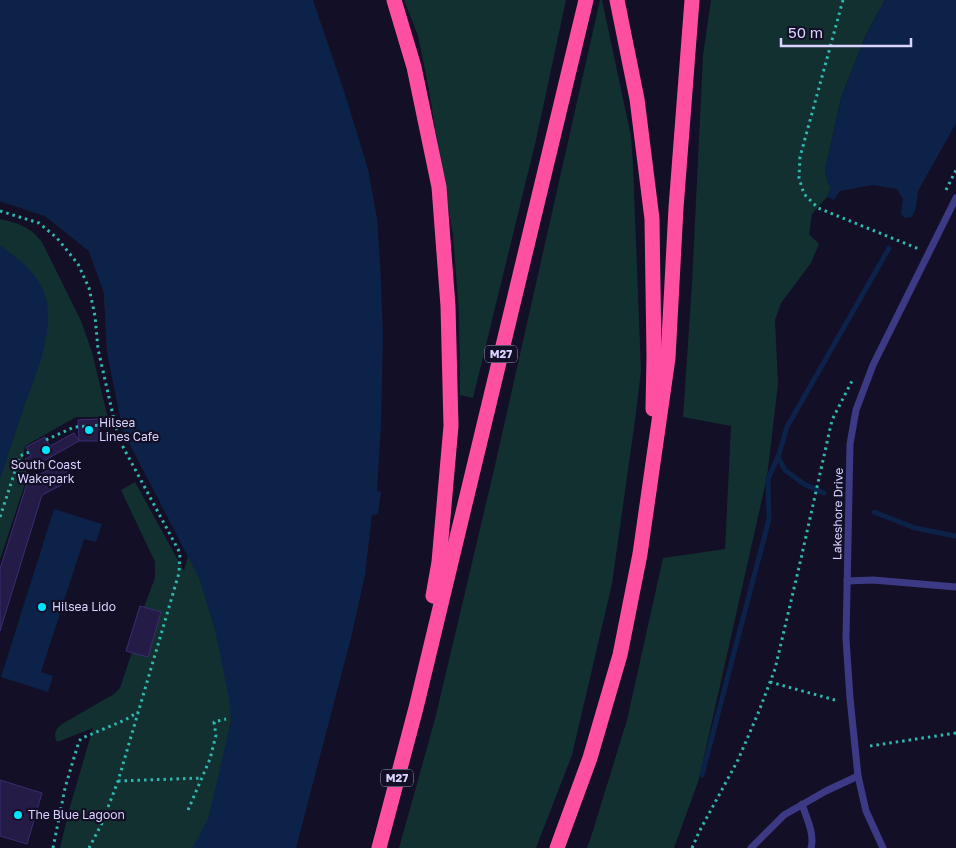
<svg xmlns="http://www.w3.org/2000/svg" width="956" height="848" viewBox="0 0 956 848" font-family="'Golos Text',sans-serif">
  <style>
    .green { fill: #12302f }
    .water { fill: #0c2248 }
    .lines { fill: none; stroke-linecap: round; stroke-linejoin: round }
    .stream { stroke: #0c2248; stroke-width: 5 }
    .building { fill: #241b47; stroke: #3b2d73 }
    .path { stroke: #2fb8b0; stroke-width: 3; stroke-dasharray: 2.5 4; stroke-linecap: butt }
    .lane { stroke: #3d3a85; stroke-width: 7 }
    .highway { stroke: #ff4fa3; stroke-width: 15 }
    .poi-dot { fill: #00e5ff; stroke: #130f26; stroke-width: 2 }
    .labels { text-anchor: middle; stroke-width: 4.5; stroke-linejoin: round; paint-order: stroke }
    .shield { fill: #130f26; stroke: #9e99be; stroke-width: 1 }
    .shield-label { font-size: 11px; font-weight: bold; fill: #d9d4ff }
    .poi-label { font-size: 12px; fill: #d9d4ff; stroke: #130f26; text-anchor: start }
    .street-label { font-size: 12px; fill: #d9d4ff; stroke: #130f26 }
  </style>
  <rect width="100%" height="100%" fill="#130f26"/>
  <!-- green -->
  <g class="green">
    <path d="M 0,0 L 346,182 L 204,848 L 60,848 L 69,810 L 93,728 L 57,742 C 53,734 55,730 62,724 L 114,694 L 120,688 L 132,652 L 148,657 L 161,612 L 144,607 L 155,578 L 155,562 L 121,490 L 135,482 L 184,571 L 188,556 L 123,431 L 107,352 L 104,293 L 89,251 L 45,216 L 0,201 Z"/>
    <path d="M 404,0 L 566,0 L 536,140 L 473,398 L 460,395 L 459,313 L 453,235 L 428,85 L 418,36 Z"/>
    <path d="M 600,0 L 602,0 L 631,136 L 633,165 L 641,371 L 635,420 L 612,584 L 572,755 L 536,848 L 399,848 L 435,719 L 493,474 Z"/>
    <path d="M 711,0 L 885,0 L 866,35 L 841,98 L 825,170 L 828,183 L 831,188 L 827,197 L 812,214 L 809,234 L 819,244 L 811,263 L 781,303 L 775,320 L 778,384 L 767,477 L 699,779 L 674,848 L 587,848 L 591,837 L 627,720 L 663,558 L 725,549 L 731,426 L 683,417 L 692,284 L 703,55 Z"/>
    <path d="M 0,219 C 20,224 29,226 42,242 L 81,321 L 92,352 L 109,423 L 100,424 L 100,417 L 76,417 L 25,446 L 22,464 L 28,475 L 0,559 Z"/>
  </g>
  <!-- water -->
  <g class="water">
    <path d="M 0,0 L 313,0 L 344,91 L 368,169 L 377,218 L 380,261 L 383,335 L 381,425 L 377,491 L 381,492 L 378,514 L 372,515 L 365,575 L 351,638 L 296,848 L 192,848 L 208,819 L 231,722 L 229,698 L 215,630 L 199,578 L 123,431 L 107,352 L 104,293 L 89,251 L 45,216 L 0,201 Z"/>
    <path d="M 885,0 L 956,0 L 956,123 L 918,191 L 916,208 L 912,217 L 905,218 L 901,214 L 903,199 L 897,189 L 872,185 L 840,191 L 834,200 L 827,197 L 831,188 L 828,183 L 825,170 L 841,98 L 866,35 Z"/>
    <path d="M 0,245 C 17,257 36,272 44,292 C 57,327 36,374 24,407 C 16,431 8,455 0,479 Z"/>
    <path d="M 54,509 L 102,524 L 96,542 L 84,539 L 41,672 L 53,676 L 48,692 L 1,677 Z"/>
  </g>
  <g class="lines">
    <!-- stream -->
    <g class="stream">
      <path d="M 824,493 L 804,484 L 785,470 L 778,457 L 787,427 L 889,248"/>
      <path d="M 874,512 L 915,528 L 956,536"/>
      <path d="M 702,775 L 769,519 L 768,479 L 778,457"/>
    </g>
  </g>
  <!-- building -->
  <g class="building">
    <path d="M 99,419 L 100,441 L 79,441 L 78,420 Z"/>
    <path d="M 74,433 L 79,441 L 31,468 L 25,459 L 31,456 L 26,447 L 45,437 L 50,446 Z"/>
    <path d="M 63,463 L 71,480 L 42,495 L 0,631 L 0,569 L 28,480 Z"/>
    <path d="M 140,606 L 161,612 L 148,657 L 126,651 Z"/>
    <path d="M 0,780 L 42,793 L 27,844 L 0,836 Z"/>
  </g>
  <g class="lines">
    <!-- path -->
    <g class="path">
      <path d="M 843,0 L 800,157 L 799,178 L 804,194 L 818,208 L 919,249"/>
      <path d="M 946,190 L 956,170"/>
      <path d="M 0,211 L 39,223 L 57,238 L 78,264 L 89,288 L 95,316 L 98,349 L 115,424 L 122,445 L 180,553 L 179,573 L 118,781 L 102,823 L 89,848"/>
      <path d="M 46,440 L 74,427 L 115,424"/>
      <path d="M 0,517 L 20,456 L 29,452"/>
      <path d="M 770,682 L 835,700"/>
      <path d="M 870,746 L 956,733"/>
      <path d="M 118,781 L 202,778"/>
      <path d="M 188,810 L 210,759 L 216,735 L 214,722 L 226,719"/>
      <path d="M 53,848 L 65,788 L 79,741 L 82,738 L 125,720 L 138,712"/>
      <path d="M 692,848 L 699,832 L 738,760 L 759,711 L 775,669 L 800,563 L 832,420 L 853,379"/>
    </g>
    <!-- lane -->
    <g class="lane">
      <path d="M 847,581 L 873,580 L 956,587"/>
      <path d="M 802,804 C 806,817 815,834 811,848"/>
      <path d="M 751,848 L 784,815 L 826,791 L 858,776"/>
      <path d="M 883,848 L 866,811 L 858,776 L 850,698 L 846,639 L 850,444 L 856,410 L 873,365 L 956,198"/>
    </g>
    <!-- highway -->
    <g class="highway">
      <path d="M 394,0 L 414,67 L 439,187 L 448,306 L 451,426 L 439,562 L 433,596"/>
      <path d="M 617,0 L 637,99 L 652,219 L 654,356 L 653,409"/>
      <path d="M 379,848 L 416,708 L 586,0"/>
      <path d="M 557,848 L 590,758 L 620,655 L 640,554 L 668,358 L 676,208 L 692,0"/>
    </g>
  </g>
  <!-- markers -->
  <g class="poi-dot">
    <circle cx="89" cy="430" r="5"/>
    <circle cx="46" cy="450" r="5"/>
    <circle cx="42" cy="607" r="5"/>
    <circle cx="18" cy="815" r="5"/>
  </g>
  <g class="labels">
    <!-- shield labels -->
    <g class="shield">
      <rect x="485" y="345.5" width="32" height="17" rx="4"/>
      <rect x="381" y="769.5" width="32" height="17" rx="4"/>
    </g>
    <g class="shield-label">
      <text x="501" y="358">M27</text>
      <text x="397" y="782">M27</text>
    </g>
    <!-- poi labels -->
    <g class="poi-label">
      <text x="99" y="427">Hilsea<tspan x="99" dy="14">Lines Cafe</tspan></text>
      <text x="46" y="469" text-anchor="middle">South Coast<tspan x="46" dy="14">Wakepark</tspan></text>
      <text x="52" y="611">Hilsea Lido</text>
      <text x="28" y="819">The Blue Lagoon</text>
    </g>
    <!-- street labels -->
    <g class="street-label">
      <text transform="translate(838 514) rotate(-89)" y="4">Lakeshore Drive</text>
    </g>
  </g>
  <!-- scale -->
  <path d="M781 38v8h130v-8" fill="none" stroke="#d9d4ff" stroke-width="2.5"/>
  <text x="788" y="38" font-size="15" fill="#d9d4ff" stroke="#130f26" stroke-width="4" paint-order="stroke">50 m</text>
</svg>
